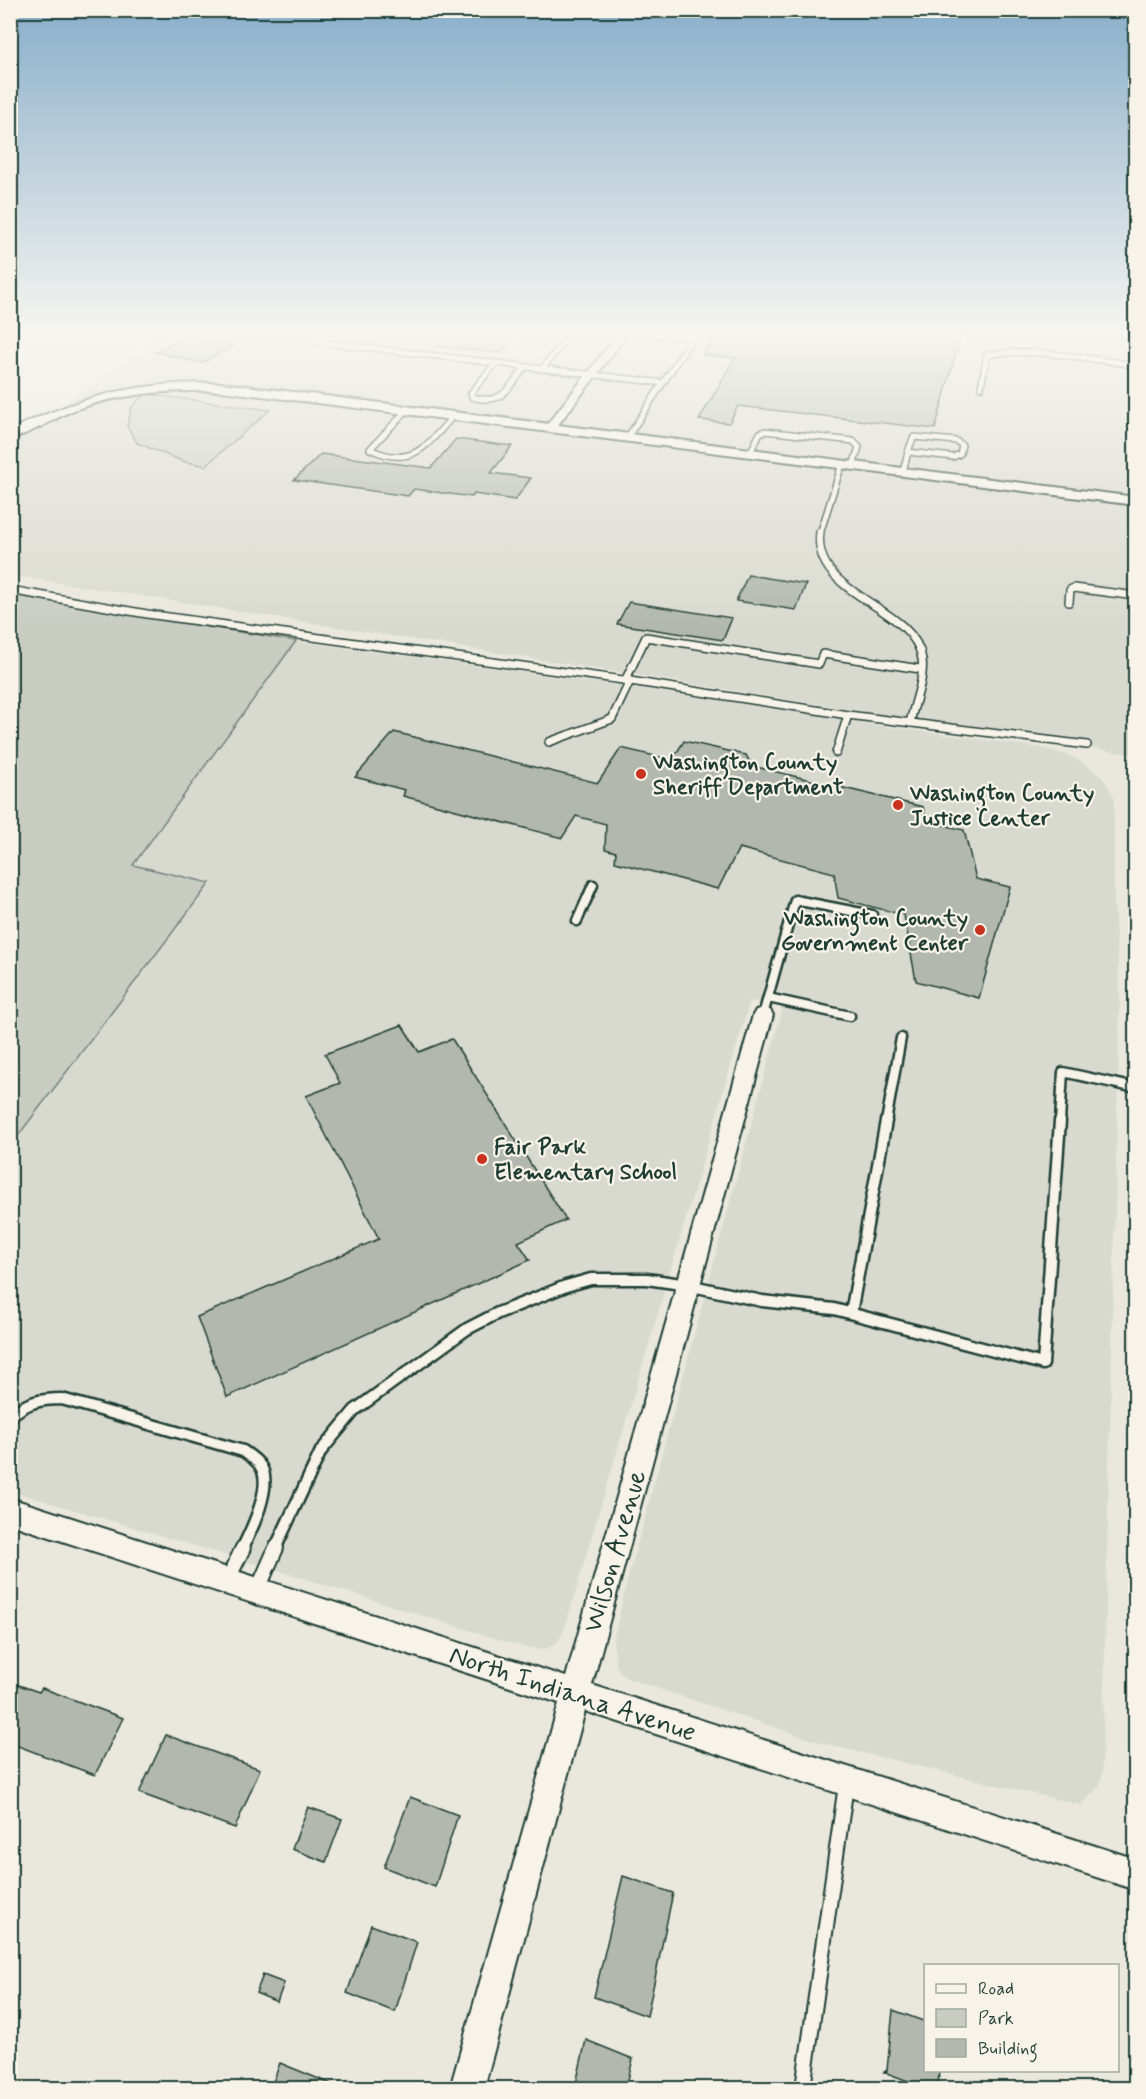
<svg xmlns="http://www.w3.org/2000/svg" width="1146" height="2099" viewBox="0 0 1146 2099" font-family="Mynerve,sans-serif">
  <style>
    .built { fill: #d9dacf }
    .green { fill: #c8ccc1; stroke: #74847a; stroke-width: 1.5 }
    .building { fill: #b2b8ae; stroke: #1f3d34; stroke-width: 1.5 }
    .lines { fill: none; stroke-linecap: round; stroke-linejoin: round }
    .service-far4-casing { stroke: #1f3d34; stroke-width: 8 }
    .service-far3-casing { stroke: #1f3d34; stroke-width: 10 }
    .service-far2-casing { stroke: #1f3d34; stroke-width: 13 }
    .service-far1-casing { stroke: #1f3d34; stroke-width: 15 }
    .service-casing { stroke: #1f3d34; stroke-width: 18 }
    .minor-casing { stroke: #1f3d34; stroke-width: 4 }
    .tertiary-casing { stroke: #1f3d34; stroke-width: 4 }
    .service-far4 { stroke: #f7f3e8; stroke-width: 5 }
    .service-far3 { stroke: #f7f3e8; stroke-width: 7 }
    .service-far2 { stroke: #f7f3e8; stroke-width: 8 }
    .service-far1 { stroke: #f7f3e8; stroke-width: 10 }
    .service { stroke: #f7f3e8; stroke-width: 14 }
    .minor { fill: #f7f3e8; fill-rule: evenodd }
    .tertiary { fill: #f7f3e8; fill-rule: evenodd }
    .poi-dot { fill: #c8321e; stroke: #f7f3e8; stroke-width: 2 }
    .labels { text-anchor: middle; stroke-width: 4.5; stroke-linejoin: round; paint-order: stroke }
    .poi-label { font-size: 22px; font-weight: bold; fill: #1f3d34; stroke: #f7f3e8; text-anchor: start }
    .near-street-label { font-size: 27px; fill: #1f3d34; stroke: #f7f3e8 }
  </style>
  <rect width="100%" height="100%" fill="#eae8dd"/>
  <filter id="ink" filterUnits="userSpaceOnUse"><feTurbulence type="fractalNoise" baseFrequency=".0167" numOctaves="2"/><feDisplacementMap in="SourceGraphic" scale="12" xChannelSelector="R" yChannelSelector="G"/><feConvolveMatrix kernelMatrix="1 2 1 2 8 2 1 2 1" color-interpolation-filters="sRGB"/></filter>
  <g filter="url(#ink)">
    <!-- built -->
    <g class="built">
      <path d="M 163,334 L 1123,334 L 1136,540 L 1135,755 L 11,575 L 10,441 Z"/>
      <path d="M 296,641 L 769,706 L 883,726 L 1038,747 L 1068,755 L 1085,764 L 1101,776 L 1109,787 L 1114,798 L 1114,905 L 1120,994 L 1102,1776 L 1099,1787 L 1081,1805 L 825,1744 L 626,1678 L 620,1672 L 616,1664 L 613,1641 L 625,1590 L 783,1007 L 750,1001 L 565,1628 L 558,1642 L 546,1649 L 526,1648 L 306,1579 L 11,1491 L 10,1145 L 210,883 L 133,866 Z"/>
    </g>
    <!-- green -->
    <g class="green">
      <path d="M 146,394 L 270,410 L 205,466 L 182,461 L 137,443 L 127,426 L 132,406 Z"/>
      <path d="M 11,595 L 296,641 L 133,865 L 210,883 L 11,1145 Z"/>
    </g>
    <!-- building -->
    <g class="building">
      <path d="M 437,334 L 518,334 L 500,353 L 437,346 Z"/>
      <path d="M 715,334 L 961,334 L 935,429 L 738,406 L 729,423 L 699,420 L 735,358 L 702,355 Z"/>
      <path d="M 186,337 L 232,346 L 202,363 L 155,352 Z"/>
      <path d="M 456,439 L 512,446 L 491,473 L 531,478 L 515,500 L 474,494 L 472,497 L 414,489 L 408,496 L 294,480 L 321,454 L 431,468 Z"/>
      <path d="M 748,575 L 806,584 L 796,610 L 736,601 Z"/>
      <path d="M 629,602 L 732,618 L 723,640 L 617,624 Z"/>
      <path d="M 394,732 L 598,783 L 621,748 L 672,760 L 684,741 L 746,755 L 752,766 L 923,807 L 927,821 L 964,830 L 976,879 L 1010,887 L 979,998 L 916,981 L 904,915 L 838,898 L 834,873 L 739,848 L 718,889 L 615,862 L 616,852 L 605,849 L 606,824 L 576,816 L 562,838 L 403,796 L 405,790 L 355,777 Z"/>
      <path d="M 402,1025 L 419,1052 L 452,1039 L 566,1220 L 518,1242 L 530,1260 L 227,1397 L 197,1317 L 379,1239 L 306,1096 L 340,1083 L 325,1054 Z"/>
      <path d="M 10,1682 L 39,1692 L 42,1688 L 123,1718 L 95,1775 L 10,1743 Z"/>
      <path d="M 166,1735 L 260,1769 L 235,1828 L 139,1793 Z"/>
      <path d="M 410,1797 L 458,1815 L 435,1887 L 384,1867 Z"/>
      <path d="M 308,1807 L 342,1819 L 326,1862 L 292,1849 Z"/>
      <path d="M 623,1876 L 673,1893 L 647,2016 L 594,1997 Z"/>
      <path d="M 371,1925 L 417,1942 L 395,2012 L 347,1993 Z"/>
      <path d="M 263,1975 L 284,1983 L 277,2002 L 256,1993 Z"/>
      <path d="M 893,2010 L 926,2022 L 926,2070 L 939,2070 L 938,2088 L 927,2088 L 884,2072 L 887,2070 Z"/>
      <path d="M 586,2040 L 633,2059 L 626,2088 L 575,2088 Z"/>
      <path d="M 280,2063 L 341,2088 L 271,2088 Z"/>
    </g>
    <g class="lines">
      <defs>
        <g id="service-far4">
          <path d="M 305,334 L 308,339 L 328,343 L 663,383"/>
          <path d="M 650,334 L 692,338"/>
          <path d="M 495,364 L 471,393 L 472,397 C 502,406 509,388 525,367"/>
          <path d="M 542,369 L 570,334"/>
          <path d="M 981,387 L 987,355 C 1036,347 1087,359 1136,365"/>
          <path d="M 407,410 L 370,449 C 412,469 427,446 453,416"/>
          <path d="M 627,438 L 695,334"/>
          <path d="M 750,453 L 760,433 L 765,431 L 853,441 L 859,447 L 853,466"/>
          <path d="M 903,472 C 906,460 908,448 914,437 L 956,441 L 962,445 L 960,454 L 953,457 L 908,452"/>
          <path d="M 820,534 L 842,464"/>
        </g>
        <g id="service-far3">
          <path d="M 820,532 C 811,597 914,604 922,659 C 925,679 914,703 910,723"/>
          <path d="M 10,590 L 147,614 L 630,681 L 848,715 L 1087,745"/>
          <path d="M 1069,602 L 1070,590 L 1074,588 L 1136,596"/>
          <path d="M 625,681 L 646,637 L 819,664 L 823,654 L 920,669"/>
          <path d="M 549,742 L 612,719 L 630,681"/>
          <path d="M 836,753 L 848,715"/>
        </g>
        <g id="service-far2">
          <path d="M 577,921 L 593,885"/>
          <path d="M 768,998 L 850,1016"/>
          <path d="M 763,1015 L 795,900 L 872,915"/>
          <path d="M 886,1122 L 901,1038"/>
          <path d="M 1060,1122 L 1063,1072 L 1136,1088"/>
        </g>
        <g id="service-far1">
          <path d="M 851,1313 L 886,1121"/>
          <path d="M 10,1417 C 25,1402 41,1399 62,1399 L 243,1451 C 249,1455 257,1460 261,1467 C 273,1486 251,1531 242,1549"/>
          <path d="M 275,1549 L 321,1451 L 355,1410 L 467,1329 L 498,1313 L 566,1286 L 591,1279 L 647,1279 L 688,1285 L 762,1301 L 834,1309 L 1043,1364 L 1060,1121"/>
        </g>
        <g id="service">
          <path d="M 228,1579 L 243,1548"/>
          <path d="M 258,1589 L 276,1548"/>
          <path d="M 803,2088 L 846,1785"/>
        </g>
        <g id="minor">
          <path d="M 618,334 L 628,334 L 554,430 L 546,430 L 546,426 Z"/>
          <path d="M 763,1008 L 770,1010 L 773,1015 L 592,1685 L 1136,1859 L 1136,1890 L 585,1711 L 484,2088 L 450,2088 L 559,1703 L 10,1524 L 10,1498 L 566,1677 L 753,1015 L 756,1010 Z"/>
        </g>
        <path id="tertiary" d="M 221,383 L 1136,497 L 1136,505 L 221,391 C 171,390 121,393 74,410 C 53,419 33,433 10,439 L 10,430 C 87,394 136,382 221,383 Z"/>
      </defs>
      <!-- service-far4 casing -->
      <use href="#service-far4" class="service-far4-casing"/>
      <!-- service-far3 casing -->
      <use href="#service-far3" class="service-far3-casing"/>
      <!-- service-far2 casing -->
      <use href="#service-far2" class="service-far2-casing"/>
      <!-- service-far1 casing -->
      <use href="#service-far1" class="service-far1-casing"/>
      <!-- service casing -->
      <use href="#service" class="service-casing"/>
      <!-- minor casing -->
      <use href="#minor" class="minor-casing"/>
      <!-- tertiary casing -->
      <use href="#tertiary" class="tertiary-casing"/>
      <!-- service-far4 -->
      <use href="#service-far4" class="service-far4"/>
      <!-- service-far3 -->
      <use href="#service-far3" class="service-far3"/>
      <!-- service-far2 -->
      <use href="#service-far2" class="service-far2"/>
      <!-- service-far1 -->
      <use href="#service-far1" class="service-far1"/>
      <!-- service -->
      <use href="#service" class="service"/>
      <!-- minor -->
      <use href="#minor" class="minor"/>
      <!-- tertiary -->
      <use href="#tertiary" class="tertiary"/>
    </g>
  </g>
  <!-- sky -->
  <linearGradient id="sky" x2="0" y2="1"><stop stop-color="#89aeca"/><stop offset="0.53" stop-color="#f6f5f0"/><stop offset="1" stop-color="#f6f5f0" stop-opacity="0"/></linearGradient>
  <rect width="1146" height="628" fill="url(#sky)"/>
  <!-- markers -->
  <g class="poi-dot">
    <circle cx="641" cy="774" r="6"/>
    <circle cx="898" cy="805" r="6"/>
    <circle cx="980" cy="930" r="6"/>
    <circle cx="482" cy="1159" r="6"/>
  </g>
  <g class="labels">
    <!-- poi labels -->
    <g class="poi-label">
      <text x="653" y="769">Washington County<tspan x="653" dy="25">Sheriff Department</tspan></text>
      <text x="910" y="800">Washington County<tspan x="910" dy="25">Justice Center</tspan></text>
      <text x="968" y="925" text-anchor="end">Washington County<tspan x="968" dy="25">Government Center</tspan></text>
      <text x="494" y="1154">Fair Park<tspan x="494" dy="25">Elementary School</tspan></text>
    </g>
    <!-- near-street labels -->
    <g class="near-street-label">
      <text transform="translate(614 1551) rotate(-74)" y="9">Wilson Avenue</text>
      <text transform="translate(573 1693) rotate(18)" y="9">North Indiana Avenue</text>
    </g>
  </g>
  <!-- margin -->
  <rect width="1146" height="2099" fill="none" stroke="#f7f3e8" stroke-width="36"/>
  <rect x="18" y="18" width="1110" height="2063" fill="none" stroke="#1f3d34" stroke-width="2" filter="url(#ink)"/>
  <!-- legend -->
  <rect x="924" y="1964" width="195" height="108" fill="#f7f3e8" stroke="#a1aaa0" stroke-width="1.5"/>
  <rect x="936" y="1984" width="30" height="9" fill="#f7f3e8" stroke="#a1aaa0" stroke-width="1.5"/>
  <text x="978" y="1994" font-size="18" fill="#1f3d34">Road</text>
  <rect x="936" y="2009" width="30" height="18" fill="#c8ccc1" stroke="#a1aaa0" stroke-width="1.5"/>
  <text x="978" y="2024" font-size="18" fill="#1f3d34">Park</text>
  <rect x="936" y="2039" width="30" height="18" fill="#b2b8ae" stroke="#a1aaa0" stroke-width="1.5"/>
  <text x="978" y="2054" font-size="18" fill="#1f3d34">Building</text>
</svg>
